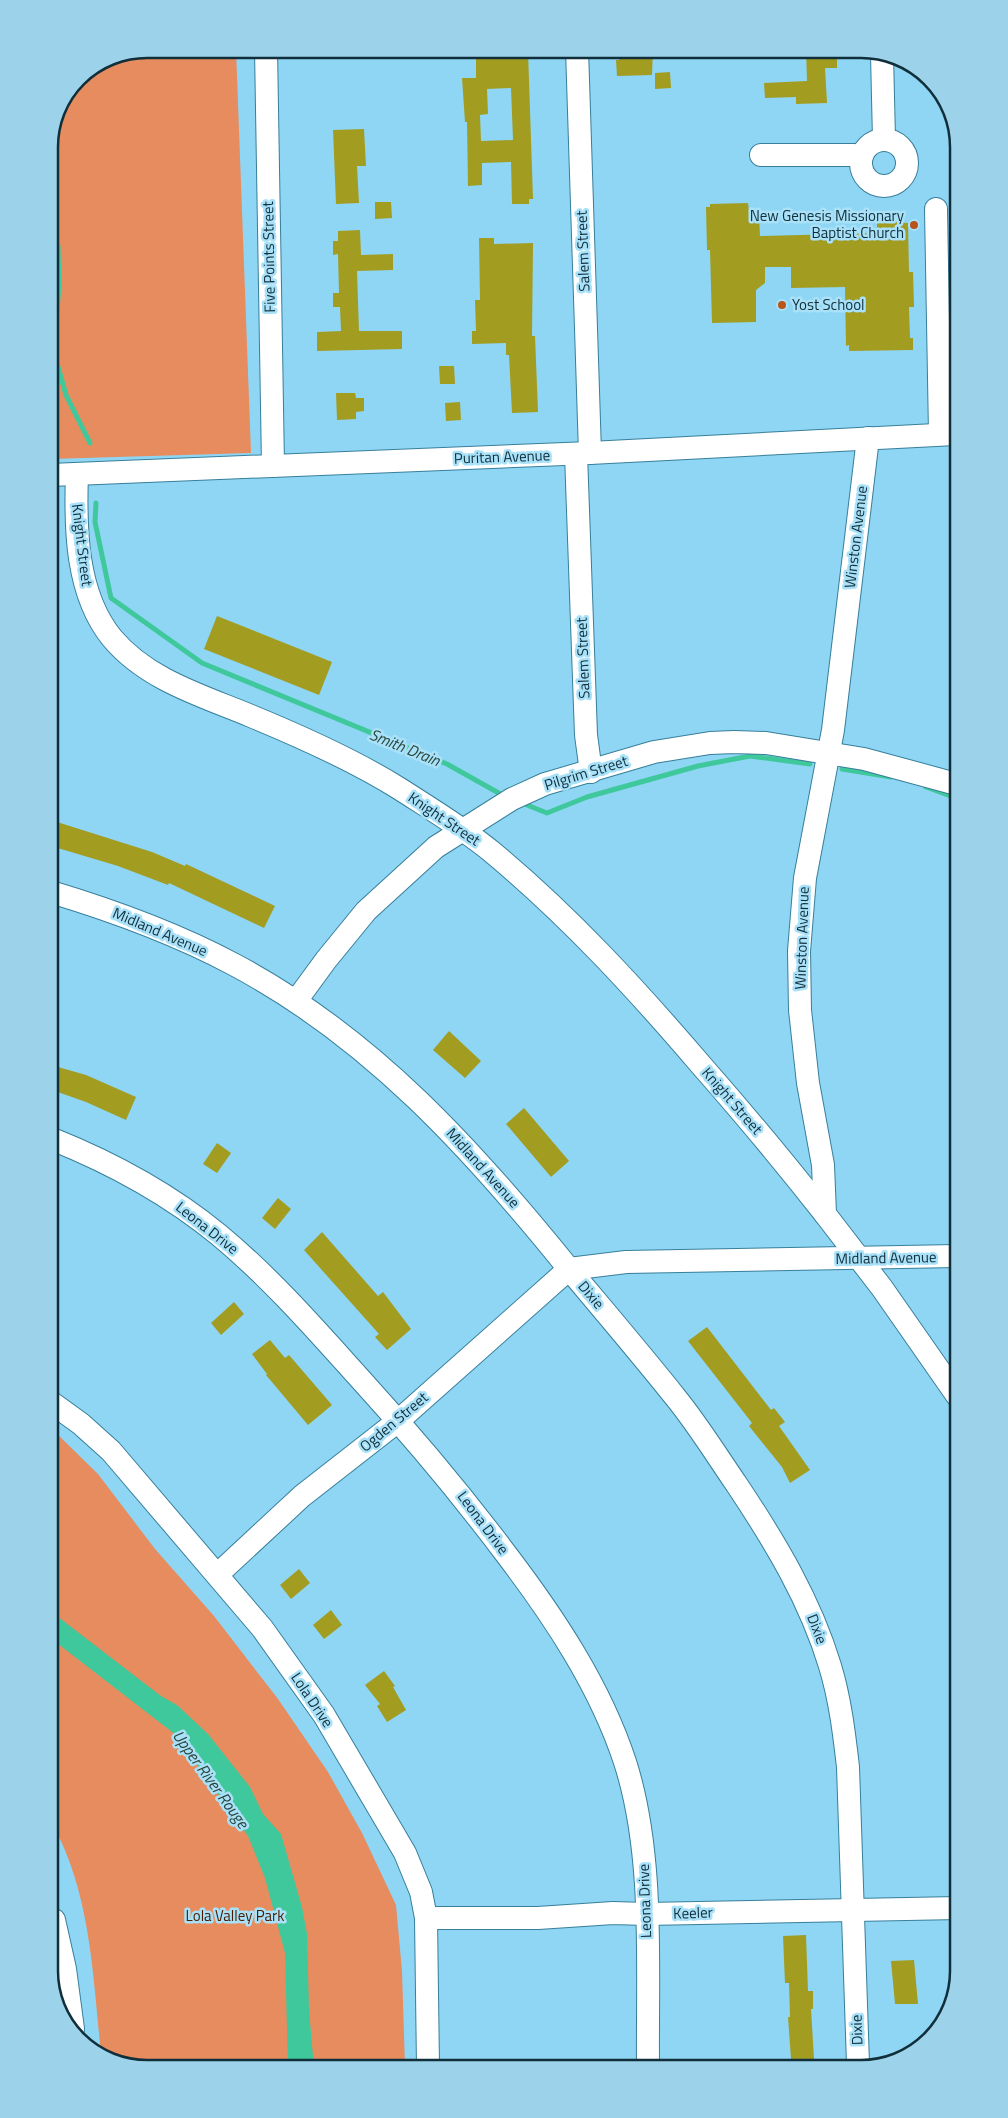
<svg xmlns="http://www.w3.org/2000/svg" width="1008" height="2118" viewBox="0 0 1008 2118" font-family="'Titillium Web',sans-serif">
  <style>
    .green { fill: #e68c5f }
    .water { fill: #3fc89b }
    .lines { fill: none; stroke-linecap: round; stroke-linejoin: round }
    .stream { stroke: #3fc89b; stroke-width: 5 }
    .building { fill: #a29c20; fill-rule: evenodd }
    .minor-casing { stroke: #377f9a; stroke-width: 24 }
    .minor { stroke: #fff; stroke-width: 22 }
    .poi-dot { fill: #b8551b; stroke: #a9e1f9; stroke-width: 2 }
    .labels { text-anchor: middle; stroke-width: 5; stroke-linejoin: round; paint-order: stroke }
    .poi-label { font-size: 15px; fill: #112f3b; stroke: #a9e1f9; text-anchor: end }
    .street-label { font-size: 15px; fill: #112f3b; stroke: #a9e1f9 }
    .park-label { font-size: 15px; fill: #4a1c01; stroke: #a9e1f9 }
    .water-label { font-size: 16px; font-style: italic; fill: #29453a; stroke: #a9e1f9 }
    .rim { fill: none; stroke: #112f3b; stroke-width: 2.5 }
  </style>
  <rect width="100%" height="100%" fill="#8fd6f4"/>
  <!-- green -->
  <g class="green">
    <path d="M 147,49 L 236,49 L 251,453 L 50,459 L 49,141 L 56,109 L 78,77 L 110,56 Z"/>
    <path d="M 52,1429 L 98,1474 L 155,1549 L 214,1616 L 278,1699 L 328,1772 L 362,1833 L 396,1905 L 402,1971 L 405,2067 L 140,2069 L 101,2054 C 93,1978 91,1896 54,1827 Z"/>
  </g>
  <!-- water -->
  <path class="water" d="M 53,1613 L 161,1696 L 177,1705 L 208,1734 L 250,1787 L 263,1814 L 281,1834 L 302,1907 L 307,1934 L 309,2010 L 314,2068 L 288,2068 L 285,1953 L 265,1878 L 248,1836 L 176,1735 L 53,1640 Z"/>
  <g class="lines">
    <!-- stream -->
    <g class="stream">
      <path d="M 49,231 L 58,246 L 59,284 L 54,353 L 66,395 L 90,443"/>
      <path d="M 96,503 L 95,522 L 111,598 L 202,663 L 447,764 L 504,796"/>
      <path d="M 842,769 L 891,777"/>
      <path d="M 926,787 L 956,798"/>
      <path d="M 522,803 L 547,813 L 587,797 L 698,766 L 750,756 L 810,764"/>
    </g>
  </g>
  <!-- building -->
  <g class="building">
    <path d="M 476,49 L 492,49 L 492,53 L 528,51 L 533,199 L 529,199 L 529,204 L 512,204 L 511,162 L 482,163 L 482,185 L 468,186 L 467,122 L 465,122 L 462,78 L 476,78 ZM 511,88 L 513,140 L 481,141 L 480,115 L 488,114 L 487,89 Z"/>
    <path d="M 619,49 L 653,49 L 652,75 L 617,76 L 616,60 L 619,60 Z"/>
    <path d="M 806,49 L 837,49 L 837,68 L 825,68 L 827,103 L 796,104 L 796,97 L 765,98 L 764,83 L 807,81 Z"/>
    <path d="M 670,72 L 671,88 L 655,89 L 655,73 Z"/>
    <path d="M 364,129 L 366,166 L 357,166 L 359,203 L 336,204 L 333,130 Z"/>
    <path d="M 375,202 L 391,202 L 392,218 L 375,219 Z"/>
    <path d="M 748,203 L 749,211 L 757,211 L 757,214 L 759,214 L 760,236 L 877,233 L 877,221 L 908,223 L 909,272 L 913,272 L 914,307 L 909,307 L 910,338 L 913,338 L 913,350 L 849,351 L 849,345 L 846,346 L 845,287 L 791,288 L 791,267 L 765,267 L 765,283 L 756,290 L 756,322 L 712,323 L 710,250 L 707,250 L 706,207 L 710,207 L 710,204 Z"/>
    <path d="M 360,230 L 361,255 L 393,254 L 393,270 L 357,271 L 359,331 L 402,331 L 402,349 L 317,351 L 317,332 L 341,331 L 340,307 L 333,307 L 333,293 L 339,293 L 338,254 L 333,255 L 333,241 L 338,241 L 338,231 Z"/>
    <path d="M 479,238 L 494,238 L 494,244 L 533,243 L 532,336 L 535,336 L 538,412 L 512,413 L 509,355 L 506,355 L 506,343 L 472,344 L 472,331 L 476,331 L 475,300 L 480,300 Z"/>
    <path d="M 439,366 L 454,366 L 455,384 L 440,384 Z"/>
    <path d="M 336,393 L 355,393 L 356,398 L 364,398 L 364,411 L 356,412 L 356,419 L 337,420 Z"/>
    <path d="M 460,402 L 461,420 L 446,421 L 445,403 Z"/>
    <path d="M 217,616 L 332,662 L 319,695 L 204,649 Z"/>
    <path d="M 57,822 L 152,852 L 185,866 L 186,864 L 275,906 L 264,928 L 169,883 L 168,885 L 118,866 L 51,846 Z"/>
    <path d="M 449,1031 L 481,1061 L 465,1078 L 433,1050 Z"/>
    <path d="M 51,1065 L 86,1075 L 136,1097 L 126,1120 L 86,1102 L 52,1090 Z"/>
    <path d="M 524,1108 L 569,1161 L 551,1177 L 506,1124 Z"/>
    <path d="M 217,1143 L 231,1153 L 217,1173 L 203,1164 Z"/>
    <path d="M 278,1198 L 291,1209 L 275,1229 L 262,1218 Z"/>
    <path d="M 322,1232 L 378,1296 L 383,1292 L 411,1329 L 387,1350 L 375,1337 L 379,1334 L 304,1250 Z"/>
    <path d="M 234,1302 L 244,1314 L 221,1335 L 211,1323 Z"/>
    <path d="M 707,1327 L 771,1410 L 774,1408 L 785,1422 L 779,1426 L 810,1470 L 790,1483 L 782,1467 L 749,1426 L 752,1423 L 688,1341 Z"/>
    <path d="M 270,1340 L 285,1358 L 289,1355 L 332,1405 L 308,1425 L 266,1375 L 267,1374 L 252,1354 Z"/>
    <path d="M 299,1569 L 310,1583 L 291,1599 L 280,1585 Z"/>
    <path d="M 331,1610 L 342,1625 L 324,1639 L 313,1625 Z"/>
    <path d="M 384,1671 L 395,1686 L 393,1687 L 406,1710 L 387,1722 L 377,1706 L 380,1704 L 365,1685 Z"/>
    <path d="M 806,1935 L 808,1991 L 813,1991 L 813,2009 L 811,2009 L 814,2059 L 791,2059 L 788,2017 L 790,2017 L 789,1983 L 785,1983 L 783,1936 Z"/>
    <path d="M 914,1960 L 918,2004 L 895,2004 L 891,1961 Z"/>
  </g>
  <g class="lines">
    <defs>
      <g id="minor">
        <path d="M 266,49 L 273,466"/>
        <path d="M 577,49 L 590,453"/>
        <path d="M 882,54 L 884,140"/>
        <circle cx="884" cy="163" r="23"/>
        <path d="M 761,155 L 854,155 L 861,160"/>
        <path d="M 936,209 L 940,434"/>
        <path d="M 868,438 L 833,730 L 805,878 L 799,951 L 800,1010 L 808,1083 L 823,1165 L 825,1214 L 882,1288 L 958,1397"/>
        <path d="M 576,454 L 586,735 L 591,772"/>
        <path d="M 77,474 C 75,528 76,594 112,638 C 147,680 203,696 251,716 C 302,737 354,760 400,789 C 431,809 463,828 492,852 C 569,916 636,989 701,1065 C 744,1114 785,1163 825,1214"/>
        <path d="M 50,475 L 590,453 L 955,434"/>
        <path d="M 51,892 C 114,911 175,933 233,964 C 370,1036 473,1150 569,1269 L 626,1262 L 957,1256"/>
        <path d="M 296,1001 L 326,960 L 366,911 L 436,847 L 512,799 L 545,784 L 654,752 L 710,743 L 734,742 L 766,743 L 864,759 L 956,784"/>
        <path d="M 52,1139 C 112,1163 169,1194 219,1235 C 272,1279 317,1331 363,1382 C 413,1437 461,1494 506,1554 C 554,1617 600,1686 625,1762 C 655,1855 647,1968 648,2066"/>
        <path d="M 52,1403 L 81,1424 L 111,1451 L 262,1628 L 324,1715 L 405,1853 L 421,1892 L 426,1918 L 428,2067"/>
        <path d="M 218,1574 L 302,1496 L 398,1421 L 569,1269 C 605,1312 641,1354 676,1398 C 698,1425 717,1456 737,1485 C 775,1542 810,1600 830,1666 C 840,1699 844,1732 848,1767 L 858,2064"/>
        <path d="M 426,1918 L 538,1918 L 613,1913 L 646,1914 L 959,1908"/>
        <path d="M 54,1920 L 65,1969 L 73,2029"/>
      </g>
    </defs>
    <!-- minor casing -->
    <use href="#minor" class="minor-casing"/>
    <!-- minor -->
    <use href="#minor" class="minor"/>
  </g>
  <!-- markers -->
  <g class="poi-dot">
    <circle cx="914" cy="225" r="5"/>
    <circle cx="782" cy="305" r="5"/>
  </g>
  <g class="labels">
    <!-- poi labels -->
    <g class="poi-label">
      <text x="904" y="221">New Genesis Missionary<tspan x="904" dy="17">Baptist Church</tspan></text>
      <text x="792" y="310" text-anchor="start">Yost School</text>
    </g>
    <!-- street labels -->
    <g class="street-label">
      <text transform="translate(583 251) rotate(-92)" y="5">Salem Street</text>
      <text transform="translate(269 257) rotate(-91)" y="5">Five Points Street</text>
      <text transform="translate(502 457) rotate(-2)" y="5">Puritan Avenue</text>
      <text transform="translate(856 537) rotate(-83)" y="5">Winston Avenue</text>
      <text transform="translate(82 545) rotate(83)" y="5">Knight Street</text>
      <text transform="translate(583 658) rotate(-92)" y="5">Salem Street</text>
      <text transform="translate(586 773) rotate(-17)" y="5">Pilgrim Street</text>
      <text transform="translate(444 819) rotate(34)" y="5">Knight Street</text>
      <text transform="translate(160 932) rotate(23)" y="5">Midland Avenue</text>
      <text transform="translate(802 938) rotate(-88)" y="5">Winston Avenue</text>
      <text transform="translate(732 1101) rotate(49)" y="5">Knight Street</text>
      <text transform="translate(483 1168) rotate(48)" y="5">Midland Avenue</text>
      <text transform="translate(207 1228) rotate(38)" y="5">Leona Drive</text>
      <text transform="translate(886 1258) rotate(-1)" y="5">Midland Avenue</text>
      <text transform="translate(591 1295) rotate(50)" y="5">Dixie</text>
      <text transform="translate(394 1422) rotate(-40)" y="5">Ogden Street</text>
      <text transform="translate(483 1523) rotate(53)" y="5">Leona Drive</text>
      <text transform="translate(817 1629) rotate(69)" y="5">Dixie</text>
      <text transform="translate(312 1700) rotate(56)" y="5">Lola Drive</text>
      <text transform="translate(645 1901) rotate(-92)" y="5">Leona Drive</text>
      <text transform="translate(693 1913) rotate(-2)" y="5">Keeler</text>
      <text transform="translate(857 2030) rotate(-92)" y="5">Dixie</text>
    </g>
    <!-- park labels -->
    <g class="park-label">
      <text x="235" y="1921">Lola Valley Park</text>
    </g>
    <!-- water labels -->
    <g class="water-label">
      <text transform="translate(405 747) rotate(22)" y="6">Smith Drain</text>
      <text transform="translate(211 1779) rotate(54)" y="6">Upper River Rouge</text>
    </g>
  </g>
  <!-- crop -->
  <path d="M0 0H1008V2118H0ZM147 58H861A89 89 0 0 1 950 147V1971A89 89 0 0 1 861 2060H147A89 89 0 0 1 58 1971V147A89 89 0 0 1 147 58Z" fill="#9dd3ea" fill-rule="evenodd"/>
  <path class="rim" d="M147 58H861A89 89 0 0 1 950 147V1971A89 89 0 0 1 861 2060H147A89 89 0 0 1 58 1971V147A89 89 0 0 1 147 58Z"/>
</svg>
